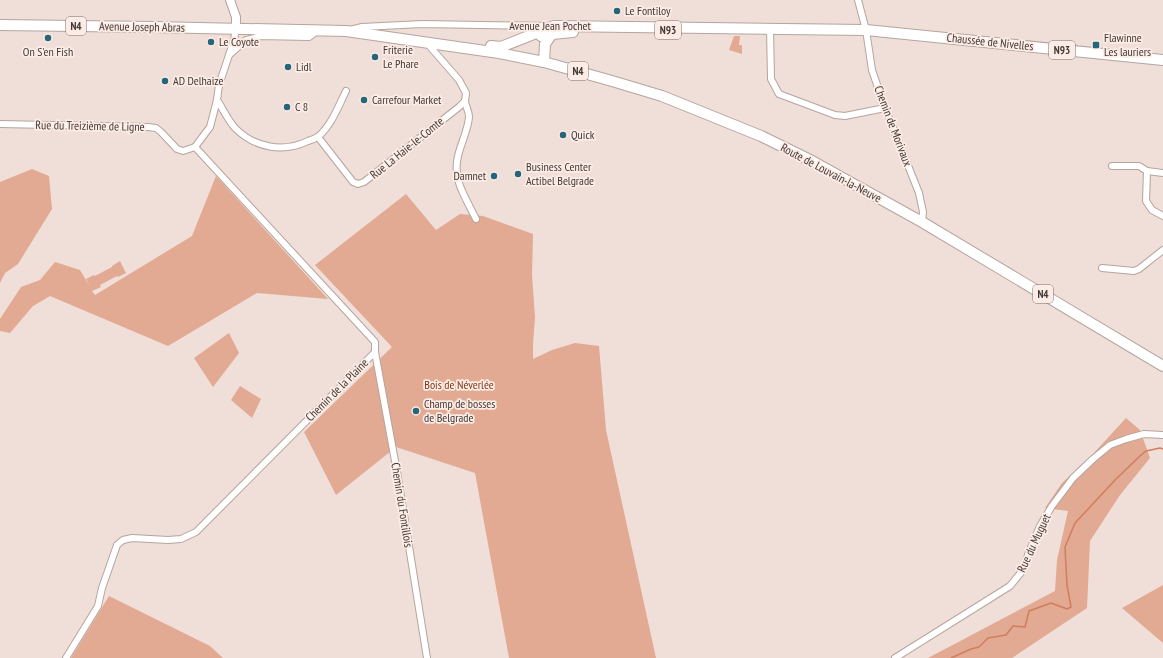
<svg xmlns="http://www.w3.org/2000/svg" width="1163" height="658" viewBox="0 0 1163 658" font-family="'PT Sans Narrow',sans-serif">
  <style>
    .green { fill: #e2a993 }
    .lines { fill: none; stroke-linecap: round; stroke-linejoin: round }
    .stream { stroke: #cf7e5e; stroke-width: 1.5 }
    .minor-casing { stroke: #b5a59e; stroke-width: 8 }
    .tertiary-casing { stroke: #b5a59e; stroke-width: 10 }
    .primary-casing { stroke: #b5a59e; stroke-width: 12 }
    .minor { stroke: #fff; stroke-width: 6 }
    .tertiary { stroke: #fff; stroke-width: 8 }
    .primary { stroke: #fff; stroke-width: 10 }
    .poi-dot { fill: #26667a; stroke: #fdece5; stroke-width: 1.5 }
    .labels { text-anchor: middle; stroke-width: 3.5; stroke-linejoin: round; paint-order: stroke }
    .shield { fill: #fdece5; stroke: #796f6a; stroke-width: 1 }
    .shield-label { font-size: 11px; font-weight: bold; fill: #403936 }
    .poi-label { font-size: 12px; fill: #403936; stroke: #fdece5; text-anchor: start }
    .street-label { font-size: 12px; fill: #403936; stroke: #fdece5 }
    .park-label { font-size: 12px; fill: #823716; stroke: #fdece5 }
  </style>
  <rect width="100%" height="100%" fill="#f0ded8"/>
  <!-- green -->
  <g class="green">
    <path d="M 734,36 L 740,36 L 739,45 L 742,45 L 742,54 L 729,50 Z"/>
    <path d="M 32,169 L 49,176 L 52,209 L 18,264 L 5,273 L 0,283 L 0,182 Z"/>
    <path d="M 216,176 L 328,299 L 257,293 L 168,346 L 50,296 L 33,306 L 10,333 L 0,331 L 0,319 L 21,287 L 40,280 L 55,262 L 80,270 L 90,287 L 86,279 L 94,275 L 95,276 L 112,267 L 112,266 L 120,261 L 126,273 L 118,277 L 117,276 L 100,285 L 101,287 L 92,291 L 95,295 L 192,236 Z"/>
    <path d="M 406,194 L 436,230 L 460,214 L 483,216 L 533,234 L 532,275 L 535,317 L 533,344 L 533,359 L 552,350 L 575,343 L 599,346 L 606,430 L 656,658 L 509,658 L 475,473 L 396,447 L 336,495 L 304,432 L 392,347 L 315,265 Z"/>
    <path d="M 229,333 L 239,353 L 213,387 L 194,358 Z"/>
    <path d="M 240,386 L 261,399 L 252,418 L 231,400 Z"/>
    <path d="M 1126,418 L 1140,430 L 1150,458 L 1120,495 L 1090,541 L 1087,608 L 1012,658 L 928,658 L 1055,591 L 1057,560 L 1068,511 L 1045,508 L 1062,483 L 1092,455 Z"/>
    <path d="M 1163,585 L 1163,643 L 1122,608 Z"/>
    <path d="M 109,596 L 210,646 L 223,658 L 71,658 Z"/>
  </g>
  <g class="lines">
    <!-- stream -->
    <path class="stream" d="M 951,658 L 971,649 L 979,647 L 988,638 L 1006,635 L 1013,626 L 1025,627 L 1029,611 L 1051,603 L 1067,609 L 1071,607 L 1067,585 L 1065,547 L 1075,523 L 1116,479 L 1140,456 L 1146,451 L 1160,448 L 1163,449"/>
    <defs>
      <g id="minor">
        <path d="M 858,0 L 866,30 L 872,70 L 885,108 L 919,193 L 923,212 L 922,222"/>
        <path d="M 770,28 L 771,79 L 779,94 L 835,115 L 845,116 L 885,108"/>
        <path d="M 350,30 L 362,27 L 422,24 L 549,26"/>
        <path d="M 426,42 L 459,80 L 466,93 C 466,96 465,99 465,102 C 466,107 469,111 469,117 C 468,130 461,143 458,156 C 452,180 466,198 476,219"/>
        <path d="M 229,55 L 246,40 L 251,39 L 260,36 L 309,37 L 317,31"/>
        <path d="M 217,100 C 223,109 228,120 235,128 C 255,148 283,153 308,141 C 312,140 316,138 319,136 C 332,124 338,107 346,91"/>
        <path d="M 0,124 L 148,127 L 156,128 L 161,132 L 177,149 L 183,151 L 195,147"/>
        <path d="M 318,137 L 353,182 L 358,184 L 364,182 L 459,107 L 465,101"/>
        <path d="M 195,147 L 375,342 L 375,352 L 397,472 L 427,658"/>
        <path d="M 195,147 L 210,127 L 217,100 L 219,85 L 234,40 L 236,28"/>
        <path d="M 1112,166 L 1139,166 L 1147,171 L 1163,173"/>
        <path d="M 1147,171 L 1146,201 L 1152,210 L 1163,216"/>
        <path d="M 1102,268 L 1134,271 L 1139,269 L 1163,250"/>
        <path d="M 66,658 L 98,606 L 102,588 L 117,545 L 123,540 L 132,538 L 168,540 L 181,539 L 196,532 L 375,352"/>
        <path d="M 895,658 L 1010,586 L 1023,570 L 1029,552 L 1040,526 L 1052,506 L 1073,478 L 1093,459 L 1110,445 L 1126,439 L 1144,434 L 1163,435"/>
      </g>
      <path id="tertiary" d="M 230,0 L 236,17 L 236,28"/>
      <g id="primary">
        <path d="M 0,25 L 152,27 L 346,31 L 499,53 L 544,62 L 612,81 L 662,96 L 761,136 L 812,161 L 922,222 L 1163,366"/>
        <path d="M 541,36 L 552,34 L 573,32"/>
        <path d="M 491,46 L 501,47 L 554,26 L 866,30 L 1163,60"/>
        <path d="M 544,62 L 545,44 L 552,34"/>
      </g>
    </defs>
    <!-- minor casing -->
    <use href="#minor" class="minor-casing"/>
    <!-- tertiary casing -->
    <use href="#tertiary" class="tertiary-casing"/>
    <!-- primary casing -->
    <use href="#primary" class="primary-casing"/>
    <!-- minor -->
    <use href="#minor" class="minor"/>
    <!-- tertiary -->
    <use href="#tertiary" class="tertiary"/>
    <!-- primary -->
    <use href="#primary" class="primary"/>
  </g>
  <!-- markers -->
  <g class="poi-dot">
    <circle cx="617" cy="11" r="4"/>
    <circle cx="48" cy="38" r="4"/>
    <circle cx="211" cy="42" r="4"/>
    <rect x="1092" y="41" width="8" height="8" rx="2"/>
    <circle cx="375" cy="57" r="4"/>
    <circle cx="288" cy="67" r="4"/>
    <circle cx="165" cy="81" r="4"/>
    <circle cx="364" cy="100" r="4"/>
    <circle cx="287" cy="107" r="4"/>
    <circle cx="563" cy="135" r="4"/>
    <circle cx="518" cy="174" r="4"/>
    <circle cx="494" cy="176" r="4"/>
    <circle cx="416" cy="411" r="4"/>
  </g>
  <g class="labels">
    <!-- shield labels -->
    <g class="shield">
      <rect x="66" y="17" width="20" height="18" rx="3"/>
      <rect x="655" y="21" width="26" height="18" rx="3"/>
      <rect x="1049" y="41" width="26" height="18" rx="3"/>
      <rect x="568" y="62" width="20" height="18" rx="3"/>
      <rect x="1033" y="285" width="20" height="18" rx="3"/>
    </g>
    <g class="shield-label">
      <text x="76" y="30">N4</text>
      <text x="668" y="34">N93</text>
      <text x="1062" y="54">N93</text>
      <text x="578" y="75">N4</text>
      <text x="1043" y="298">N4</text>
    </g>
    <!-- poi labels -->
    <g class="poi-label">
      <text x="625" y="15">Le Fontiloy</text>
      <text x="1104" y="42">Flawinne<tspan x="1104" dy="14">Les lauriers</tspan></text>
      <text x="219" y="46">Le Coyote</text>
      <text x="383" y="54">Friterie<tspan x="383" dy="14">Le Phare</tspan></text>
      <text x="48" y="56" text-anchor="middle">On S'en Fish</text>
      <text x="296" y="71">Lidl</text>
      <text x="173" y="85">AD Delhaize</text>
      <text x="372" y="104">Carrefour Market</text>
      <text x="295" y="111">C 8</text>
      <text x="571" y="139">Quick</text>
      <text x="526" y="171">Business Center<tspan x="526" dy="14">Actibel Belgrade</tspan></text>
      <text x="486" y="180" text-anchor="end">Damnet</text>
      <text x="424" y="408">Champ de bosses<tspan x="424" dy="14">de Belgrade</tspan></text>
    </g>
    <!-- street labels -->
    <g class="street-label">
      <text x="550" y="30">Avenue Jean Pochet</text>
      <text transform="translate(142 27) rotate(1)" y="4">Avenue Joseph Abras</text>
      <text transform="translate(990 42) rotate(6)" y="4">Chaussée de Nivelles</text>
      <text transform="translate(90 126) rotate(1)" y="4">Rue du Treizième de Ligne</text>
      <text transform="translate(893 126) rotate(69)" y="4">Chemin de Morivaux</text>
      <text transform="translate(407 148) rotate(-39)" y="4">Rue La Haie-le-Comte</text>
      <text transform="translate(831 173) rotate(28)" y="4">Route de Louvain-la-Neuve</text>
      <text transform="translate(337 390) rotate(-45)" y="4">Chemin de la Plaine</text>
      <text transform="translate(402 505) rotate(81)" y="4">Chemin du Fontillois</text>
      <text transform="translate(1034 543) rotate(-65)" y="4">Rue du Muguet</text>
    </g>
    <!-- park labels -->
    <g class="park-label">
      <text x="459" y="389">Bois de Néverlée</text>
    </g>
  </g>
</svg>
